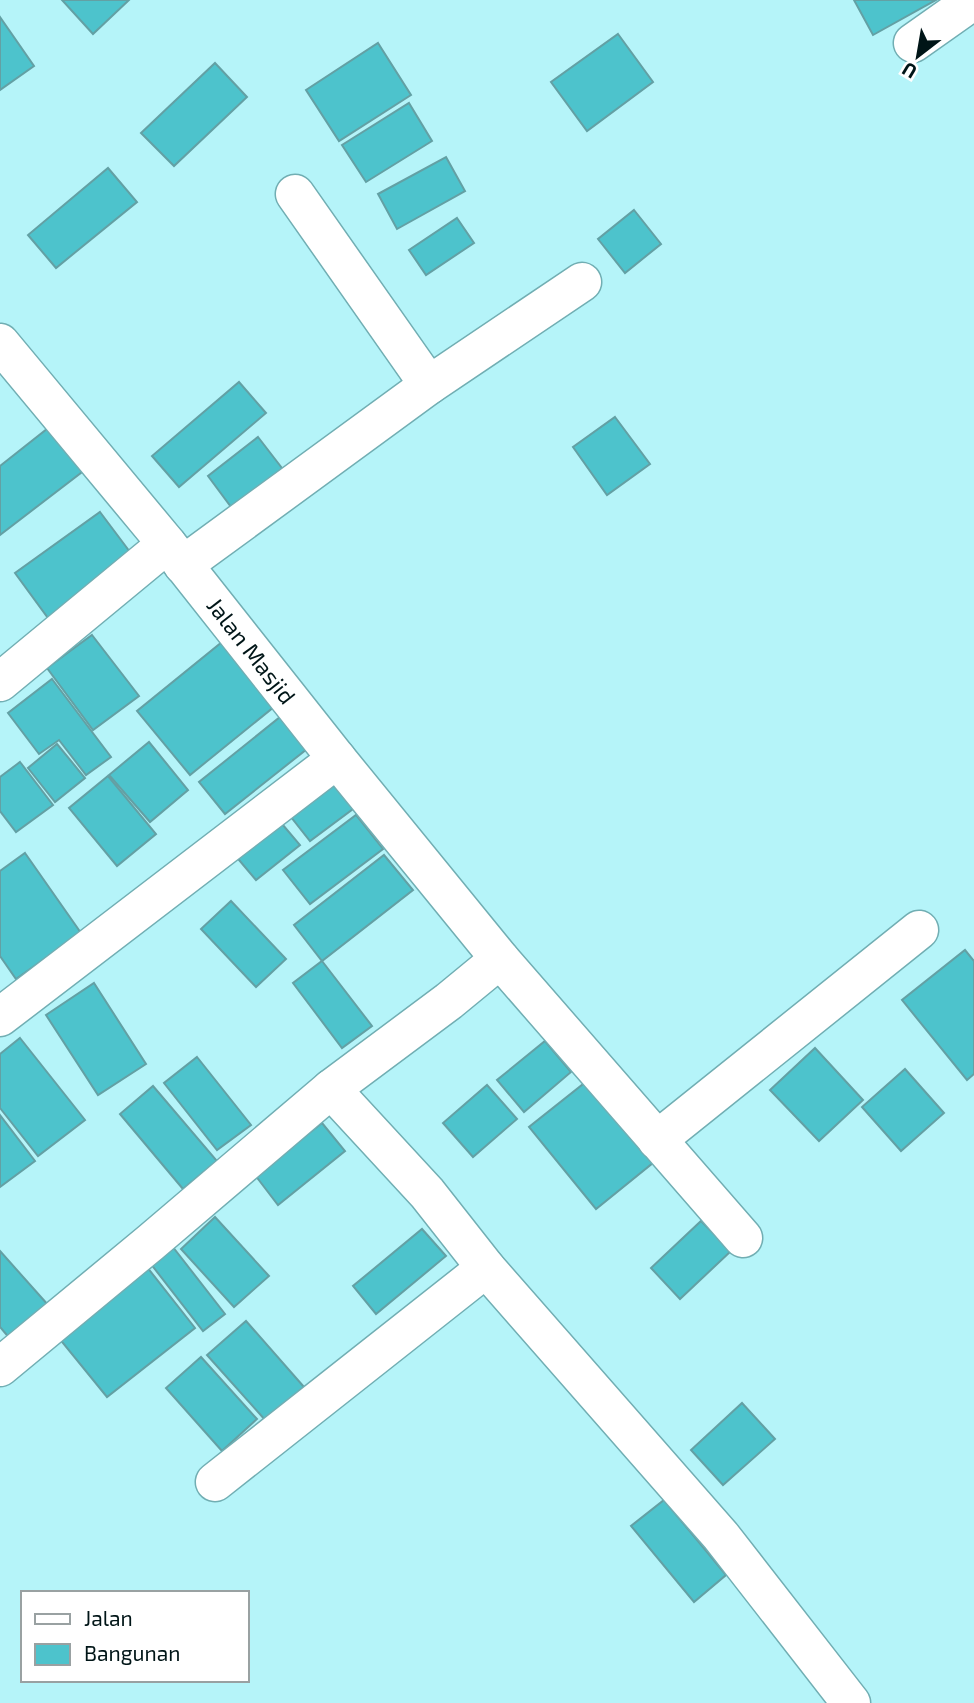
<svg xmlns="http://www.w3.org/2000/svg" width="974" height="1703" viewBox="0 0 974 1703" font-family="'Exo 2',sans-serif">
  <style>
    .building { fill: #4dc3cc; stroke: #63a0a4; stroke-width: 2 }
    .lines { fill: none; stroke-linecap: round; stroke-linejoin: round }
    .minor-casing { stroke: #71aeb3; stroke-width: 41 }
    .minor { stroke: #fff; stroke-width: 38 }
    .labels { text-anchor: middle; stroke-width: 6; stroke-linejoin: round; paint-order: stroke }
    .street-label { font-size: 23px; fill: #001517; stroke: #fff }
  </style>
  <rect width="100%" height="100%" fill="#b5f4f9"/>
  <!-- building -->
  <g class="building">
    <path d="M 62,0 L 129,0 L 93,34 Z"/>
    <path d="M 854,0 L 936,0 L 873,35 Z"/>
    <path d="M 0,17 L 34,66 L 0,90 Z"/>
    <path d="M 618,34 L 653,82 L 587,131 L 551,82 Z"/>
    <path d="M 378,43 L 411,95 L 339,141 L 306,90 Z"/>
    <path d="M 215,63 L 247,97 L 174,166 L 141,133 Z"/>
    <path d="M 409,103 L 432,141 L 366,182 L 342,145 Z"/>
    <path d="M 446,157 L 465,191 L 397,229 L 378,194 Z"/>
    <path d="M 108,168 L 137,202 L 56,268 L 28,235 Z"/>
    <path d="M 634,210 L 661,244 L 625,273 L 598,239 Z"/>
    <path d="M 457,218 L 474,243 L 426,275 L 409,250 Z"/>
    <path d="M 239,382 L 266,413 L 179,487 L 152,456 Z"/>
    <path d="M 615,417 L 650,464 L 607,495 L 573,447 Z"/>
    <path d="M 52,425 L 86,469 L 0,535 L 0,466 Z"/>
    <path d="M 258,437 L 285,472 L 234,511 L 208,476 Z"/>
    <path d="M 100,512 L 133,556 L 48,618 L 15,573 Z"/>
    <path d="M 92,635 L 139,696 L 93,730 L 47,668 Z"/>
    <path d="M 227,638 L 280,702 L 190,775 L 137,711 Z"/>
    <path d="M 52,679 L 111,757 L 86,775 L 59,740 L 39,754 L 8,713 Z"/>
    <path d="M 285,713 L 312,745 L 225,814 L 199,782 Z"/>
    <path d="M 149,742 L 188,790 L 150,822 L 109,775 Z"/>
    <path d="M 57,744 L 85,778 L 55,802 L 28,768 Z"/>
    <path d="M 20,762 L 53,805 L 16,832 L 0,811 L 0,777 Z"/>
    <path d="M 108,776 L 156,834 L 117,866 L 69,808 Z"/>
    <path d="M 334,777 L 357,806 L 310,841 L 287,812 Z"/>
    <path d="M 356,815 L 383,849 L 310,904 L 283,870 Z"/>
    <path d="M 277,818 L 300,845 L 256,880 L 234,854 Z"/>
    <path d="M 25,853 L 81,933 L 16,979 L 0,956 L 0,871 Z"/>
    <path d="M 384,855 L 413,890 L 322,961 L 294,925 Z"/>
    <path d="M 231,901 L 286,959 L 256,987 L 201,929 Z"/>
    <path d="M 965,950 L 974,961 L 974,1074 L 967,1080 L 902,1000 Z"/>
    <path d="M 322,961 L 372,1026 L 342,1048 L 293,983 Z"/>
    <path d="M 94,983 L 146,1064 L 98,1095 L 46,1015 Z"/>
    <path d="M 20,1038 L 85,1120 L 38,1156 L 0,1108 L 0,1054 Z"/>
    <path d="M 545,1041 L 571,1072 L 524,1112 L 497,1080 Z"/>
    <path d="M 815,1048 L 863,1100 L 819,1141 L 770,1090 Z"/>
    <path d="M 197,1057 L 251,1125 L 217,1150 L 164,1083 Z"/>
    <path d="M 905,1069 L 944,1113 L 901,1151 L 862,1107 Z"/>
    <path d="M 592,1077 L 659,1158 L 596,1209 L 529,1127 Z"/>
    <path d="M 487,1085 L 517,1119 L 473,1157 L 443,1123 Z"/>
    <path d="M 153,1086 L 217,1161 L 183,1189 L 120,1114 Z"/>
    <path d="M 0,1115 L 35,1161 L 0,1187 Z"/>
    <path d="M 322,1123 L 345,1151 L 278,1205 L 255,1175 Z"/>
    <path d="M 215,1217 L 269,1276 L 234,1307 L 181,1249 Z"/>
    <path d="M 701,1221 L 731,1251 L 680,1299 L 651,1268 Z"/>
    <path d="M 422,1229 L 446,1256 L 376,1314 L 353,1286 Z"/>
    <path d="M 169,1242 L 225,1314 L 203,1331 L 147,1259 Z"/>
    <path d="M 0,1251 L 49,1306 L 11,1340 L 0,1327 Z"/>
    <path d="M 147,1267 L 195,1328 L 107,1397 L 58,1337 Z"/>
    <path d="M 246,1321 L 304,1387 L 266,1421 L 207,1355 Z"/>
    <path d="M 201,1357 L 257,1419 L 222,1451 L 166,1388 Z"/>
    <path d="M 742,1403 L 775,1439 L 723,1485 L 691,1450 Z"/>
    <path d="M 664,1500 L 726,1575 L 694,1602 L 631,1526 Z"/>
  </g>
  <g class="lines">
    <defs>
      <g id="minor">
        <path d="M 913,43 L 974,0"/>
        <path d="M 295,194 L 429,385"/>
        <path d="M 0,343 L 167,544 L 337,759 L 500,959 L 743,1238"/>
        <path d="M 183,565 L 429,385 L 582,282"/>
        <path d="M 0,682 L 167,544"/>
        <path d="M 0,1017 L 337,759"/>
        <path d="M 331,1089 L 449,1001 L 500,959"/>
        <path d="M 657,1140 L 919,930"/>
        <path d="M 0,1367 L 150,1243 L 331,1089 L 427,1193 L 486,1268 L 721,1536 L 851,1703"/>
        <path d="M 215,1482 L 486,1268"/>
      </g>
    </defs>
    <!-- minor casing -->
    <use href="#minor" class="minor-casing"/>
    <!-- minor -->
    <use href="#minor" class="minor"/>
  </g>
  <g class="labels">
    <!-- street labels -->
    <g class="street-label">
      <text transform="translate(251 651) rotate(52)" y="8">Jalan Masjid</text>
    </g>
  </g>
  <!-- legend -->
  <rect x="21" y="1591" width="228" height="91" fill="#ffffff" stroke="#99a1a2" stroke-width="2"/>
  <rect x="35" y="1614" width="35" height="10" fill="#ffffff" stroke="#99a1a2" stroke-width="2"/>
  <text x="84" y="1626" font-size="21" fill="#001517">Jalan</text>
  <rect x="35" y="1644" width="35" height="21" fill="#4dc3cc" stroke="#99a1a2" stroke-width="2"/>
  <text x="84" y="1661" font-size="21" fill="#001517">Bangunan</text>
  <!-- north arrow -->
  <g transform="translate(918 56) rotate(211)" stroke="#ffffff" stroke-width="5" paint-order="stroke">
  <path d="M0-5L12 26L0 18L-12 26Z" fill="#001517"/>
  <text y="-10" font-size="19" font-weight="bold" text-anchor="middle" fill="#001517">U</text>
  </g>
</svg>
